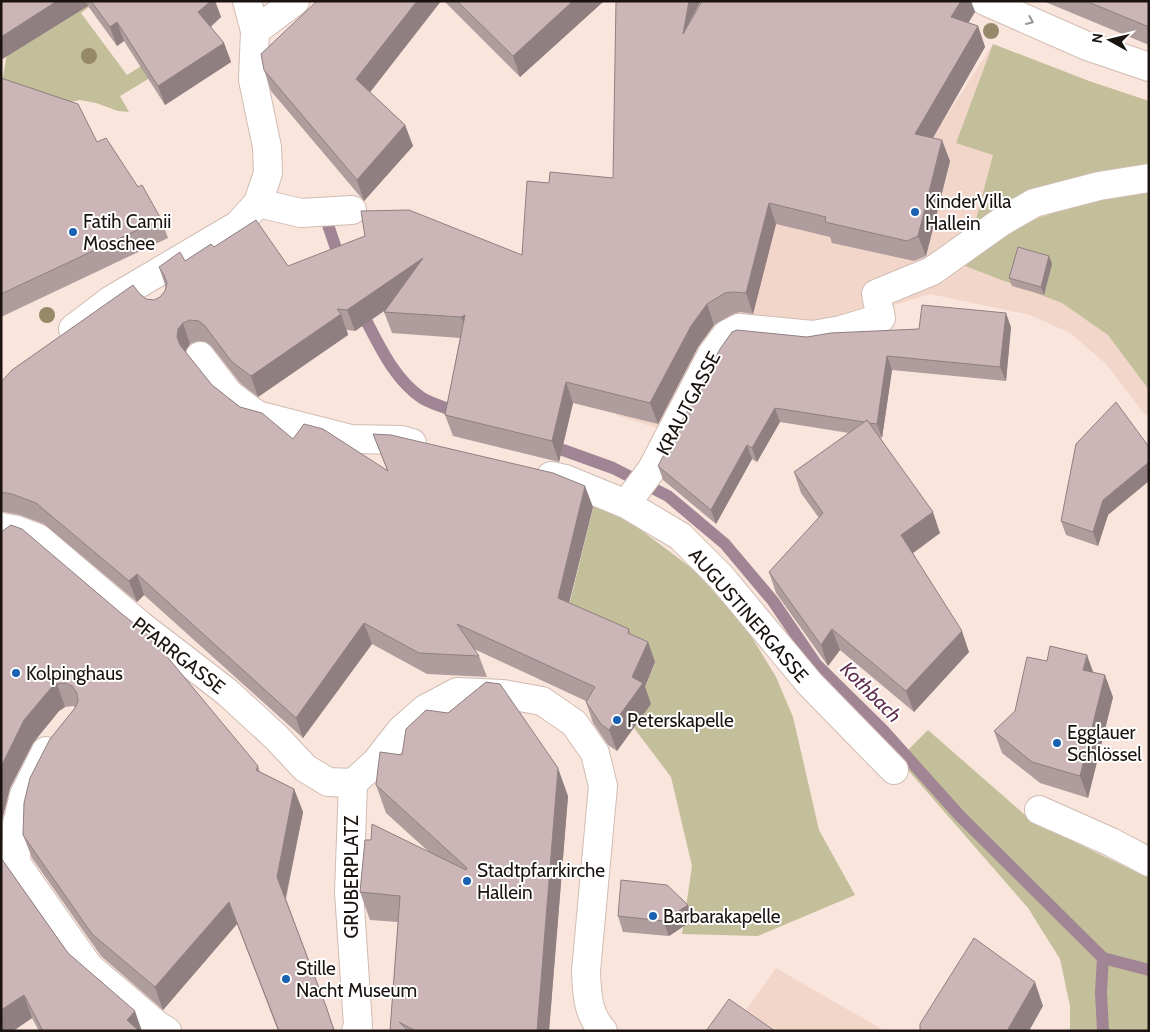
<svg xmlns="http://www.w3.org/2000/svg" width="1150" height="1032" viewBox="0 0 1150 1032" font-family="Cabin,sans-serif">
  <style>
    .built { fill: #f3d6ca }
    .green { fill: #c3bf9b }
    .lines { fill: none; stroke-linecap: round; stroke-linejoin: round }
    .stream { stroke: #a28594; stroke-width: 12 }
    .minor-casing { stroke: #d0bcb3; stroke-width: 30 }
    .minor { stroke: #fff; stroke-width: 28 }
    .tree { fill: #96896a }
    .wall { fill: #af9c9d }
    .shaded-wall { fill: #8f7f80 }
    .building { fill: #ccb5b7; stroke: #8f7f80 }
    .oneway { stroke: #989593 }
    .poi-dot { fill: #1961b1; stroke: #fff; stroke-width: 2 }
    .labels { text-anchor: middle; stroke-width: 4; stroke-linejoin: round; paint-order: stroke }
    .poi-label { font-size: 19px; fill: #1a1310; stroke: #fff; text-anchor: start }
    .street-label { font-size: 19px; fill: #1a1310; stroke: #fff }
    .water-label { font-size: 20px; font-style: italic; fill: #612f4e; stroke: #fff }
  </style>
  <rect width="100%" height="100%" fill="#fae5dc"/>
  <!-- built -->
  <g class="built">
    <path d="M 993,44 L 1089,81 L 1149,101 L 1149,412 L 1146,416 L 1106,364 L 1070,333 L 1030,315 L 930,294 L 879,310 L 666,431 L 616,415 L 643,292 L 936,132 Z"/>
    <path d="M 776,968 L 885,1031 L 731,1031 Z"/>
  </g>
  <!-- green -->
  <g class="green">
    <path d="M 85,1 L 89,7 L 81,13 L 127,75 L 165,51 L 173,64 L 120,96 L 129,112 L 118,111 L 96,103 L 80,100 L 42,108 L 1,90 L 10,34 Z"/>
    <path d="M 993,44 L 1089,81 L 1149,101 L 1149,166 L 974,227 L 993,155 L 956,143 Z"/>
    <path d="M 1149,190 L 1149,390 L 1108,335 L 1062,303 L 965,266 L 1013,227 L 1082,203 Z"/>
    <path d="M 594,504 L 633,524 L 694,570 L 745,626 L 776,677 L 793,717 L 819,830 L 855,895 L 758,936 L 682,934 L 692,866 L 671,777 L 634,728 L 651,704 L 643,693 L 655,663 L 569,606 Z"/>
    <path d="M 928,730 L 1033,822 L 1149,878 L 1149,1031 L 1070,1031 L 1070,1006 L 1060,959 L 1028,908 L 901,762 L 910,748 Z"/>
  </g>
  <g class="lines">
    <!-- stream -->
    <g class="stream">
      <path d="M 328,225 L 341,263"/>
      <path d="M 360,309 C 377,340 392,378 422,398 C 434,405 450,409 462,414"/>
      <path d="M 563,450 L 613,468 L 668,496 L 725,544 L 773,601 L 816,664 L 883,730 L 960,816 L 1103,958 L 1149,970"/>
      <path d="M 1103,958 L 1101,993 L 1103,1031"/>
    </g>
    <defs>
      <g id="minor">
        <path d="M 985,1 L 1087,46 L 1149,67"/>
        <path d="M 255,31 L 295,1"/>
        <path d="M 258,203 L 301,213 L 352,210"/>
        <path d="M 73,329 L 111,300 L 238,225 L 258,203 L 268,173 L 267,147 L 253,80 L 255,31 L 247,1"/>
        <path d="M 200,356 L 229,394 L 257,415 L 351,439 L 401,440 L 412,443"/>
        <path d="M 551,476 L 565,479 L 626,504 L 680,536 L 721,577 L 810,684 L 894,770"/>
        <path d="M 626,504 L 652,469 L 712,354 L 727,334 L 739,328 L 813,335 L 841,330 L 881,318 L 876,294 L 932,271 L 1001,222 L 1034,203 L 1099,186 L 1149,178"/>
        <path d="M 1,527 L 17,530 L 38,538 L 140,625 L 227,692 L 277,738 L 305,768 L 328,782 L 353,783"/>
        <path d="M 46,751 L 24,795 L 17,824 L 16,863 L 89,967 L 157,1025 L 167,1031"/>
        <path d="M 353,783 L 376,762 L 401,730 L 425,709 L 457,692 L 503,694 L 542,701 L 574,723 L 595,753 L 603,786 L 586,971 C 587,993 587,1013 603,1031"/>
        <path d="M 353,783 L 349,892 L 358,1026 L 356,1031"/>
        <path d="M 1039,810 L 1111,842 L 1149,862"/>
      </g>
    </defs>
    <!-- minor casing -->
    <use href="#minor" class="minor-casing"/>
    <!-- minor -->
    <use href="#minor" class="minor"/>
  </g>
  <!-- trees -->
  <g class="tree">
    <circle cx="991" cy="31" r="8"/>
    <circle cx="89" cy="56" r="8"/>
    <circle cx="47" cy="315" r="8"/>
  </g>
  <!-- wall -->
  <g class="wall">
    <path d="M 1,1 L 215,1 L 221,17 L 211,27 L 224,43 L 231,62 L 165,105 L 124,41 L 117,46 L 88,6 Z"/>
    <path d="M 441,1 L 370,92 L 405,125 L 413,146 L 364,201 L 271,91 L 264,70 Z"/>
    <path d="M 444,1 L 604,1 L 520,77 Z"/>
    <path d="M 702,1 L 971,1 L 975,12 L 968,23 L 978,26 L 985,47 L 933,138 L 950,161 L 926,256 L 914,261 L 832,243 L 830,237 L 776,224 L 753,314 L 740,312 L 733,314 L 714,325 L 698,347 L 658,424 L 573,403 L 559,462 L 453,436 L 445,415 L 460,338 L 392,333 L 384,312 L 386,309 L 355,331 L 347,330 L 348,335 L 258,397 L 240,383 L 212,347 L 206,342 L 198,341 L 190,344 L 186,350 L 185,352 L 212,385 L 240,407 L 293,439 L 387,470 L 373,434 L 593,507 L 569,603 L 629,629 L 631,635 L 648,642 L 655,662 L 645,687 L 651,704 L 617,751 L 608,745 L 593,723 L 586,702 L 586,701 L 474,649 L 479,656 L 487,677 L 427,674 L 372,644 L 303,738 L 144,595 L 137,602 L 44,524 L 20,515 L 4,512 L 1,512 L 1,382 L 139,293 L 146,299 L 154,300 L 160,297 L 165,291 L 166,288 L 159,267 L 185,261 L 214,247 L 288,266 L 522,255 L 549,183 L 613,178 Z"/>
    <path d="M 1043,1 L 1149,1 L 1149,45 Z"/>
    <path d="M 1,78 L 97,142 L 138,187 L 161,219 L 168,238 L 1,317 Z"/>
    <path d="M 1049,256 L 1052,264 L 1044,295 L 1012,286 L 1009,278 Z"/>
    <path d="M 1011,327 L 1006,381 L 892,370 L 882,438 L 880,437 L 940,533 L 913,553 L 969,652 L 914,712 L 840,650 L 828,666 L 776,593 L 769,572 L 819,518 L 801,493 L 794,472 L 849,433 L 780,422 L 757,462 L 752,459 L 716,524 L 663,480 L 658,466 L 807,337 L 919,329 Z"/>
    <path d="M 1108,515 L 1098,546 L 1066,535 L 1061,521 Z"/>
    <path d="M 1,532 L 258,766 L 260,772 L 294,789 L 303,812 L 286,899 L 335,1031 L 278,1031 L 237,924 L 163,1010 L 101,956 L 32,858 L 23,835 L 75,707 L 73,706 L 65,707 L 59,711 L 33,743 L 10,788 L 1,824 L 1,829 Z"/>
    <path d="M 1093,673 L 1113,697 L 1088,798 L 1040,783 L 1002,753 L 994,731 Z"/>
    <path d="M 376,785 L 568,796 L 549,1031 L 390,1031 L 398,922 L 370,920 L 360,892 L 429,852 L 386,813 Z"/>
    <path d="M 1,858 L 68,953 L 142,1031 L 39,1031 L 32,1018 L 13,1031 Z"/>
    <path d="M 688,905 L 693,920 L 669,936 L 623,932 L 618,916 Z"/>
  </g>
  <!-- shaded-wall -->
  <g class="shaded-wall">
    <path d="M 57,1 L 86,1 L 88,6 L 1,60 L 1,37 Z"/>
    <path d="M 211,1 L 215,1 L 221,17 L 205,31 L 198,12 Z"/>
    <path d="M 417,1 L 441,1 L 364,100 L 356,79 Z"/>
    <path d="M 573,1 L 604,1 L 520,77 L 513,56 Z"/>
    <path d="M 689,1 L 701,1 L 683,34 Z"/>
    <path d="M 961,1 L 971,1 L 975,12 L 959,38 L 951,17 Z"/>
    <path d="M 117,22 L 124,41 L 117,46 L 110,27 Z"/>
    <path d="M 978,26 L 985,47 L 923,155 L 915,134 Z"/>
    <path d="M 224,43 L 231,62 L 165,105 L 158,86 Z"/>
    <path d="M 405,125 L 413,146 L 364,201 L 357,180 Z"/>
    <path d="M 942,140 L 950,161 L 926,256 L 918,236 Z"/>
    <path d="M 769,203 L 776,224 L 753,314 L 746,293 Z"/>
    <path d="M 1049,256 L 1052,264 L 1044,295 L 1041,287 Z"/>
    <path d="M 423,258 L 431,279 L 355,331 L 347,310 Z"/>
    <path d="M 707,304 L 714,325 L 698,347 L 658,424 L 650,403 L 691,326 Z"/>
    <path d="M 1006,313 L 1011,327 L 1006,381 L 1000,367 Z"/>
    <path d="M 341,314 L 348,335 L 258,397 L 251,376 Z"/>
    <path d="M 465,315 L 469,338 L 461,317 Z"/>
    <path d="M 183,323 L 190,344 L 186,350 L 184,358 L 177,337 L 178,329 Z"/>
    <path d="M 887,356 L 892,370 L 882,438 L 877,424 Z"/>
    <path d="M 566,382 L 573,403 L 559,462 L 552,441 Z"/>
    <path d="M 775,408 L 780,422 L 757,462 L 752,448 Z"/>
    <path d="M 747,445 L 752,459 L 716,524 L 711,510 Z"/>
    <path d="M 1149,462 L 1149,481 L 1108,515 L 1098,546 L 1093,532 L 1103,500 Z"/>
    <path d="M 585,486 L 593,507 L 565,619 L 558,598 Z"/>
    <path d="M 933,512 L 940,533 L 909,556 L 901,535 Z"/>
    <path d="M 137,574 L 144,595 L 137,602 L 129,581 Z"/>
    <path d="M 364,623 L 372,644 L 303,738 L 296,718 Z"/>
    <path d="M 832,629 L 840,650 L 828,666 L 821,645 Z"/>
    <path d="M 962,631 L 969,652 L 914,712 L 906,691 Z"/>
    <path d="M 648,642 L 655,662 L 645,687 L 651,704 L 617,751 L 609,730 Z"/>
    <path d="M 1087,655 L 1095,677 L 1083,670 Z"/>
    <path d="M 1105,675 L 1113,697 L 1088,798 L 1080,776 Z"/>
    <path d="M 57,684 L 65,707 L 59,711 L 33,743 L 10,788 L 1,824 L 1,828 L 1,767 L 24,720 L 51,688 Z"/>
    <path d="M 558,768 L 568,796 L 549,1031 L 537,1031 Z"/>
    <path d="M 294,789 L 303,812 L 285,900 L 277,877 Z"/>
    <path d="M 229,902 L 237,924 L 163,1010 L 155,987 Z"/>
    <path d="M 688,905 L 693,920 L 669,936 L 663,921 Z"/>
    <path d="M 1035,982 L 1043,1006 L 1029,1031 L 1007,1031 Z"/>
    <path d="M 24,995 L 32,1018 L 13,1031 L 1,1031 L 1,1010 Z"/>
    <path d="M 135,1011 L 142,1031 L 131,1031 L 127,1020 Z"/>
  </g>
  <!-- building -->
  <g class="building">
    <path d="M 1,1 L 57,1 L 1,37 Z"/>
    <path d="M 91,1 L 211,1 L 198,12 L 224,43 L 158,86 L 117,22 L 110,27 Z"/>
    <path d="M 317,1 L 417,1 L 356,79 L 405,125 L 357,180 L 264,70 L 261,54 Z"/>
    <path d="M 457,1 L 573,1 L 513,56 Z"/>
    <path d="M 616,1 L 689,1 L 683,34 L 702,1 L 961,1 L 951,17 L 978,26 L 915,134 L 942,140 L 918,236 L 907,241 L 825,222 L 826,217 L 769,203 L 746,293 L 733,292 L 725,293 L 707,304 L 691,326 L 650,403 L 566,382 L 552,441 L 445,415 L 465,315 L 461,317 L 384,312 L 423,258 L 347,310 L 337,309 L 341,314 L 251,376 L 232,362 L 205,326 L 199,321 L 190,320 L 183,323 L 178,329 L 177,337 L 180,345 L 212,385 L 240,407 L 262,413 L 293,439 L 304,424 L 323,429 L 388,471 L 373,434 L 391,435 L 553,473 L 585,486 L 558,598 L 629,629 L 628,633 L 648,642 L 632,677 L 643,683 L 609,730 L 601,724 L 586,702 L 595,687 L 457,624 L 479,656 L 419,653 L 364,623 L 296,718 L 137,574 L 129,581 L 36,503 L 12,494 L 1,492 L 1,382 L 12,370 L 133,285 L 139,293 L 146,299 L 154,300 L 160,297 L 165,291 L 167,283 L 164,275 L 159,267 L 180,252 L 185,261 L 211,244 L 214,247 L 256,220 L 288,266 L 365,236 L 361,211 L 409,210 L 522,255 L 527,181 L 549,183 L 550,172 L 613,178 Z"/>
    <path d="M 1086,1 L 1149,1 L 1149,27 Z"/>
    <path d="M 1,78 L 78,104 L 97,142 L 106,138 L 138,187 L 142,185 L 161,219 L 1,294 Z"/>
    <path d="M 1018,247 L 1049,256 L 1041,287 L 1009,278 Z"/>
    <path d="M 922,305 L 1006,313 L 1000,367 L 887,356 L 877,424 L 869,423 L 867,420 L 864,422 L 775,408 L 752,448 L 747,445 L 711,510 L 658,466 L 720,349 L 732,332 L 737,330 L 807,337 L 831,333 L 919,329 Z"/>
    <path d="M 1116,402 L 1149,447 L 1149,462 L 1103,500 L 1093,532 L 1061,521 L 1076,444 Z"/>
    <path d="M 867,420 L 933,512 L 901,535 L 962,631 L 906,691 L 832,629 L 821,645 L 769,572 L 823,513 L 794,472 Z"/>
    <path d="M 11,525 L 22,529 L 122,614 L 150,636 L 258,766 L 256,770 L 294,789 L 277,877 L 327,1009 L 334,1031 L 279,1031 L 229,902 L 155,987 L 92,934 L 23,835 L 24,803 L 30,778 L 50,739 L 75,708 L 78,701 L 77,693 L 72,686 L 65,683 L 57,684 L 51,688 L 24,720 L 1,767 L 1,532 Z"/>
    <path d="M 1050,646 L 1087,655 L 1083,670 L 1105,675 L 1080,776 L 1032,762 L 994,731 L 1015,711 L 1027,657 L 1047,661 Z"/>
    <path d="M 486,682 L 500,684 L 558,768 L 537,1031 L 416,1031 L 399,1022 L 408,1031 L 390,1031 L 400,896 L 360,892 L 365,840 L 371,840 L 372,824 L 466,870 L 467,868 L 376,785 L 380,752 L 402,755 L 406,729 L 426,710 L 448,713 Z"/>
    <path d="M 1,858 L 68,953 L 135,1011 L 127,1020 L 139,1031 L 43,1031 L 24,995 L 1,1010 Z"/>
    <path d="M 621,880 L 667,885 L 688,905 L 663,921 L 618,916 Z"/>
    <path d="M 974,938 L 1035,982 L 1007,1031 L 920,1031 L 920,1024 Z"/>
    <path d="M 729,999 L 775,1031 L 706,1031 Z"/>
  </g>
  <!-- one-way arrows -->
  <defs><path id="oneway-chevron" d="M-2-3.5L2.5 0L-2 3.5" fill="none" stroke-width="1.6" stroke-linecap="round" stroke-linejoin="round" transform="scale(1.25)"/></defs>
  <use class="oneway" href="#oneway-chevron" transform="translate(1030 21) rotate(23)"/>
  <!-- markers -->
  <g class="poi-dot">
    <circle cx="915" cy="212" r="5"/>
    <circle cx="73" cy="232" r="5"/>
    <circle cx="16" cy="673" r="5"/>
    <circle cx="617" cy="720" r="5"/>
    <circle cx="1057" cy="743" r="5"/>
    <circle cx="467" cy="881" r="5"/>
    <circle cx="653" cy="916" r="5"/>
    <circle cx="286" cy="979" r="5"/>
  </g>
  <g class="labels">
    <!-- poi labels -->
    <g class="poi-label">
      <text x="925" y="208">KinderVilla<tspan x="925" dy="22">Hallein</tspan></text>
      <text x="83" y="228">Fatih Camii<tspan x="83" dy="22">Moschee</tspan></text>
      <text x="26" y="680">Kolpinghaus</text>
      <text x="627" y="727">Peterskapelle</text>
      <text x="1067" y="739">Egglauer<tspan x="1067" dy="22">Schlössel</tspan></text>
      <text x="477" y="877">Stadtpfarrkirche<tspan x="477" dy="22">Hallein</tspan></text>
      <text x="663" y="923">Barbarakapelle</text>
      <text x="296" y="975">Stille<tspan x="296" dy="22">Nacht Museum</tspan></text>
    </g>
    <!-- street labels -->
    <g class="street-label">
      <text transform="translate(688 403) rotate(-62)" y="7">KRAUTGASSE</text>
      <text transform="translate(749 615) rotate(49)" y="7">AUGUSTINERGASSE</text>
      <text transform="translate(179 655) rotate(38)" y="7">PFARRGASSE</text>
      <text transform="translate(351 877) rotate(-90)" y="7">GRUBERPLATZ</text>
    </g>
    <!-- water labels -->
    <g class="water-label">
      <text transform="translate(871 692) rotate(45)" y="7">Kothbach</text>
    </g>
  </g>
  <!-- border -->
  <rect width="1150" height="1032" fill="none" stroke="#1a1310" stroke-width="5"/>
  <!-- north arrow -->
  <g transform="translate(1110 40) rotate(278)" stroke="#ffffff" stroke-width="4" paint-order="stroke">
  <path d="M0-4L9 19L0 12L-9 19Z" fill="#1a1310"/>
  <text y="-8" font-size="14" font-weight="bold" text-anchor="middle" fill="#1a1310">N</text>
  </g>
</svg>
